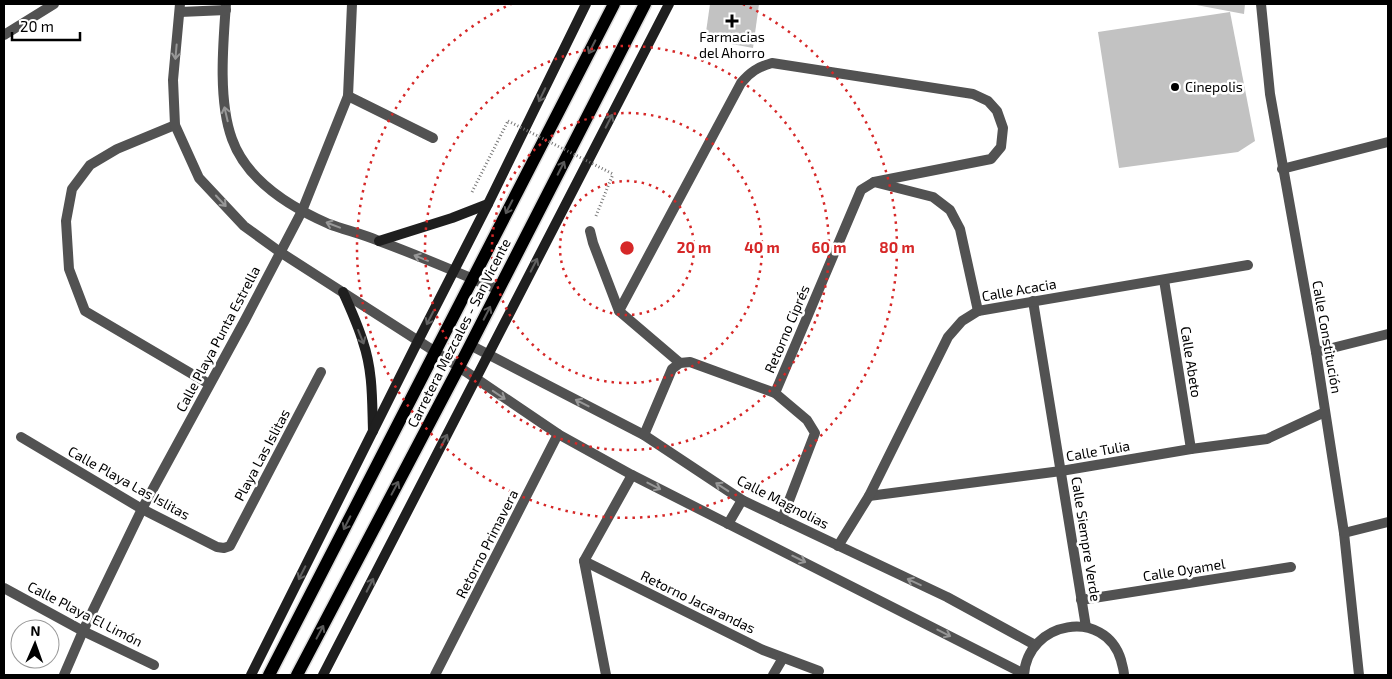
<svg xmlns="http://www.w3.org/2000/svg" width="1392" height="679" viewBox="0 0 1392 679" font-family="'Exo 2',sans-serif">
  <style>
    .building { fill: #c2c2c2 }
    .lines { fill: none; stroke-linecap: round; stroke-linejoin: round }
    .primary-casing { stroke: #dbdbdb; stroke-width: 15 }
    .path { stroke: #747474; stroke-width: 3; stroke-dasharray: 1 2.5; stroke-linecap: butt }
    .service { stroke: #525252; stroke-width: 10 }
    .minor { stroke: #525252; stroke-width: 10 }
    .tertiary { stroke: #525252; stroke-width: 10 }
    .secondary { stroke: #1f1f1f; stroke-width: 10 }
    .primary { stroke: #000; stroke-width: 12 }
    .path-bridge { stroke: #747474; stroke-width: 3; stroke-dasharray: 1 2.5; stroke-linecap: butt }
    .oneway { stroke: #595959 }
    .oneway2 { stroke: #979797 }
    .oneway3 { stroke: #626262 }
    .ring { fill: none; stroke: #d62828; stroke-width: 2.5; stroke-dasharray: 2.5 5 }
    .poi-dot { fill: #000; stroke: #fff; stroke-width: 2 }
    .labels { text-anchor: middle; stroke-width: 5; stroke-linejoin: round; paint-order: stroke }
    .poi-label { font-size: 14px; fill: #000; stroke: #fff }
    .street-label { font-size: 14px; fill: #000; stroke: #fff }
    .centre { fill: #d62828; stroke: #fff; stroke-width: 2.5 }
    .ring-label { font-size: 15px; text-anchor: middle; font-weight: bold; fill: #d62828; stroke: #fff; stroke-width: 5; stroke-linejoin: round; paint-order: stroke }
  </style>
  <rect width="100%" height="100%" fill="#fff"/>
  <!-- building -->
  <g class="building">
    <path d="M 710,4 L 759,4 L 753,48 L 705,39 Z"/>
    <path d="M 1191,4 L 1245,4 L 1244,14 Z"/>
    <path d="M 1230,12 L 1255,141 L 1238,152 L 1119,168 L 1098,32 Z"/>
  </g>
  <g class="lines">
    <defs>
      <g id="primary">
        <path d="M 269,675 L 614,4"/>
        <path d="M 297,675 L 459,367 L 645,4"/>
      </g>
    </defs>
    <!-- primary casing -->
    <use href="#primary" class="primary-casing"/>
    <!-- path -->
    <g class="path">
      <path d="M 472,192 L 508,121"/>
      <path d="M 596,216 L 613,174"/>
    </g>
    <!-- service -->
    <path class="service" d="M 874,182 L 933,197 L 950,210 L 960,229 L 978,311"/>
    <!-- minor -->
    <g class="minor">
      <path d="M 1261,4 L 1270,94 L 1316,352 L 1344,533 L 1359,675"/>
      <path d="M 4,35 L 54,4"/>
      <path d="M 348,96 L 433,138"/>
      <path d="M 175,125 L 117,149 L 90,165 L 72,189 L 66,221 L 69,269 L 85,311 L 209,384"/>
      <path d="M 1282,169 L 1388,142"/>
      <path d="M 590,231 L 593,243 L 619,311 L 680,363"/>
      <path d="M 1164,280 L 1191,449"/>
      <path d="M 1033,301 L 1086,627"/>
      <path d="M 619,311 L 741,83 C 750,72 758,67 772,63 L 973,94 L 988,101 L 997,111 L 1003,128 L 1001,147 L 991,159 L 874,182 L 861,190 L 775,393"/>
      <path d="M 470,345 L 644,435 L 742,500 L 947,597 L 1035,645"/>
      <path d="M 1316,352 L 1388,334"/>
      <path d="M 459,367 L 558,434 L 632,475 L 1024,674"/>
      <path d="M 644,435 L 672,369 L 680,363 L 690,362 L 775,393 L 807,420 L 815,433 L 782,519"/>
      <path d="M 21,437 L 142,509 L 217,547 L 224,548 L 230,546 L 321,372"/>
      <path d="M 869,496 L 1061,471 L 1191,449 L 1267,439 L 1325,412"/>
      <path d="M 728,524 L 742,500"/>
      <path d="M 1344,533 L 1388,522"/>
      <path d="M 838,546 L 869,496 L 948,337 L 962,321 L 978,311 L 1248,265"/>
      <path d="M 584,561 L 763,650 L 819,671"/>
      <path d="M 4,588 L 83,631 L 154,665"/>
      <path d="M 1081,600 L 1291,567"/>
      <path d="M 64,675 L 83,631 L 142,509 L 245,320 L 302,211 L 348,96 L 352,4"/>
      <path d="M 435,675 L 558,434"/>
      <path d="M 606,675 L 584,561 L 632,475"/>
      <path d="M 773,675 L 783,658"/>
      <path d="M 1024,675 C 1027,621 1105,607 1121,660 C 1122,665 1124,670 1124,675"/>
    </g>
    <!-- tertiary -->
    <g class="tertiary">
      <path d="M 180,4 L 173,80 L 175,125 L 199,178 L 244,226 L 280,252 L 459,367"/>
      <path d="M 226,4 C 223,44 218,101 232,139 C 247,181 290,207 329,224 C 345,230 363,234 379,241 C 420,256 459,273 499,290"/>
      <path d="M 180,12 L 226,10"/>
    </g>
    <!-- secondary -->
    <g class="secondary">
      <path d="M 379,241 L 452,218 L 488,204"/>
      <path d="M 343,292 C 350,308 358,325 363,342 C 373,371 372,401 373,431"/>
      <path d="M 251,675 L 418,341 L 488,204 L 586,4"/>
      <path d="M 323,675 L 669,4"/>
    </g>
    <!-- primary -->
    <use href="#primary" class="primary"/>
    <!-- path-bridge -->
    <path class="path-bridge" d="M 508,121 L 613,174"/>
  </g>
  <!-- one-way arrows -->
  <defs><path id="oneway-shaft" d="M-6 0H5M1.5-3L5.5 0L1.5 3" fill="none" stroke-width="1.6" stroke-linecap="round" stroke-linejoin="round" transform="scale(1.25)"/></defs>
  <g class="oneway">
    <use href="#oneway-shaft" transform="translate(592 47) rotate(117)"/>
    <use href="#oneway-shaft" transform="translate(561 168) rotate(-63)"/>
    <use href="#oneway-shaft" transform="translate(509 207) rotate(117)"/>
    <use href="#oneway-shaft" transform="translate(487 313) rotate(-63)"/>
    <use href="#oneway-shaft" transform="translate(395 488) rotate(-62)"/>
    <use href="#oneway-shaft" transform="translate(347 523) rotate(117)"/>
    <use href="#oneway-shaft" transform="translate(320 632) rotate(-62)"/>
  </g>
  <g class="oneway2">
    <use href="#oneway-shaft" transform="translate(176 52) rotate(95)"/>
    <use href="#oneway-shaft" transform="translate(226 114) rotate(-103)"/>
    <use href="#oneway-shaft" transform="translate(221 201) rotate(47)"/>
    <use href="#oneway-shaft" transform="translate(333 225) rotate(-159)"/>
    <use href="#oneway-shaft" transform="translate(421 258) rotate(-158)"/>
    <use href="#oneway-shaft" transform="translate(499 395) rotate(34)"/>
    <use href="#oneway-shaft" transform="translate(582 403) rotate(-153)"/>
    <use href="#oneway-shaft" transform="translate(654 486) rotate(27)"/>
    <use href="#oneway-shaft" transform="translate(722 487) rotate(-147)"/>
    <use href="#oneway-shaft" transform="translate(799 559) rotate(26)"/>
    <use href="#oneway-shaft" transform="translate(914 582) rotate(-155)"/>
    <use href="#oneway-shaft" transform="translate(944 633) rotate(27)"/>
  </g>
  <g class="oneway3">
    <use href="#oneway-shaft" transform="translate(542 95) rotate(116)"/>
    <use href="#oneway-shaft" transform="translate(609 121) rotate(-63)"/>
    <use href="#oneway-shaft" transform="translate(534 265) rotate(-63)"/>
    <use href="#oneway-shaft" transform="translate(430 318) rotate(117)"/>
    <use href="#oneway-shaft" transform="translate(361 337) rotate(68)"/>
    <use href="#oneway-shaft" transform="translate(444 441) rotate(-63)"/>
    <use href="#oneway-shaft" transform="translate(302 573) rotate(117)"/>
    <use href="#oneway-shaft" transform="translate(370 585) rotate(-63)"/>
  </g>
  <!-- distance rings -->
  <g class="ring">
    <circle cx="627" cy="248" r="67"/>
    <circle cx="627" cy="248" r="135"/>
    <circle cx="627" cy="248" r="202"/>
    <path d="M743 4A270 270 0 1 1 511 4"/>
  </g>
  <!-- markers -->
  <g class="poi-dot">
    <path d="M729.5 13.5h5v5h5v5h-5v5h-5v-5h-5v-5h5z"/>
    <circle cx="1175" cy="87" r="5"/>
  </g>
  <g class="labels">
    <!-- poi labels -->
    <g class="poi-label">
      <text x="732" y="42">Farmacias<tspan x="732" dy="16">del Ahorro</tspan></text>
      <text x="1185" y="92" text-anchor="start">Cinepolis</text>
    </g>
    <!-- street labels -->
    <g class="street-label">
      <text transform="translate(1019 290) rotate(-10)" y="5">Calle Acacia</text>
      <text transform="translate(787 329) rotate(-67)" y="5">Retorno Ciprés</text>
      <text transform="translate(459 333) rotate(-63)" y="5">Carretera Mezcales - San Vicente</text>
      <text transform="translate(1327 337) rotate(80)" y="5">Calle Constitución</text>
      <text transform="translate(218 339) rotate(-62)" y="5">Calle Playa Punta Estrella</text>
      <text transform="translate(1191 362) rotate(81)" y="5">Calle Abeto</text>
      <text transform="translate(1098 451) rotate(-10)" y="5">Calle Tulia</text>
      <text transform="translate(262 455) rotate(-62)" y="5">Playa Las Islitas</text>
      <text transform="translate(129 483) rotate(29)" y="5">Calle Playa Las Islitas</text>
      <text transform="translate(783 502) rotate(27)" y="5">Calle Magnolias</text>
      <text transform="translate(1086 539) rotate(81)" y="5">Calle Siempre Verde</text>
      <text transform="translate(487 544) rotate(-63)" y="5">Retorno Primavera</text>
      <text transform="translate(1184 570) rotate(-9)" y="5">Calle Oyamel</text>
      <text transform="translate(698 602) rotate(26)" y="5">Retorno Jacarandas</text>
      <text transform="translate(85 614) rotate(27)" y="5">Calle Playa El Limón</text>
    </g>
  </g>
  <circle cx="627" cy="248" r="8" class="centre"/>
  <g class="ring-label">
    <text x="694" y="253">20 m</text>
    <text x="762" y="253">40 m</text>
    <text x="829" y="253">60 m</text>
    <text x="897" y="253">80 m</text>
  </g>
  <!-- border -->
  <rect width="1392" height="679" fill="none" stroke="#000000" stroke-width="10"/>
  <!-- north arrow -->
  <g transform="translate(35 644) rotate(2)"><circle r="24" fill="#ffffff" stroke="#999999"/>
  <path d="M0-4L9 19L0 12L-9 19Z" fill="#000000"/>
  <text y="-8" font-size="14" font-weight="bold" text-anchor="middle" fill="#000000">N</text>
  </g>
  <!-- scale -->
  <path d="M12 32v8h68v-8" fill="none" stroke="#000000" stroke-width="2.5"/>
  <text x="20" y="32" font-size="15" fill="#000000" stroke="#ffffff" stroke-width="4" paint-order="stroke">20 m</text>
</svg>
